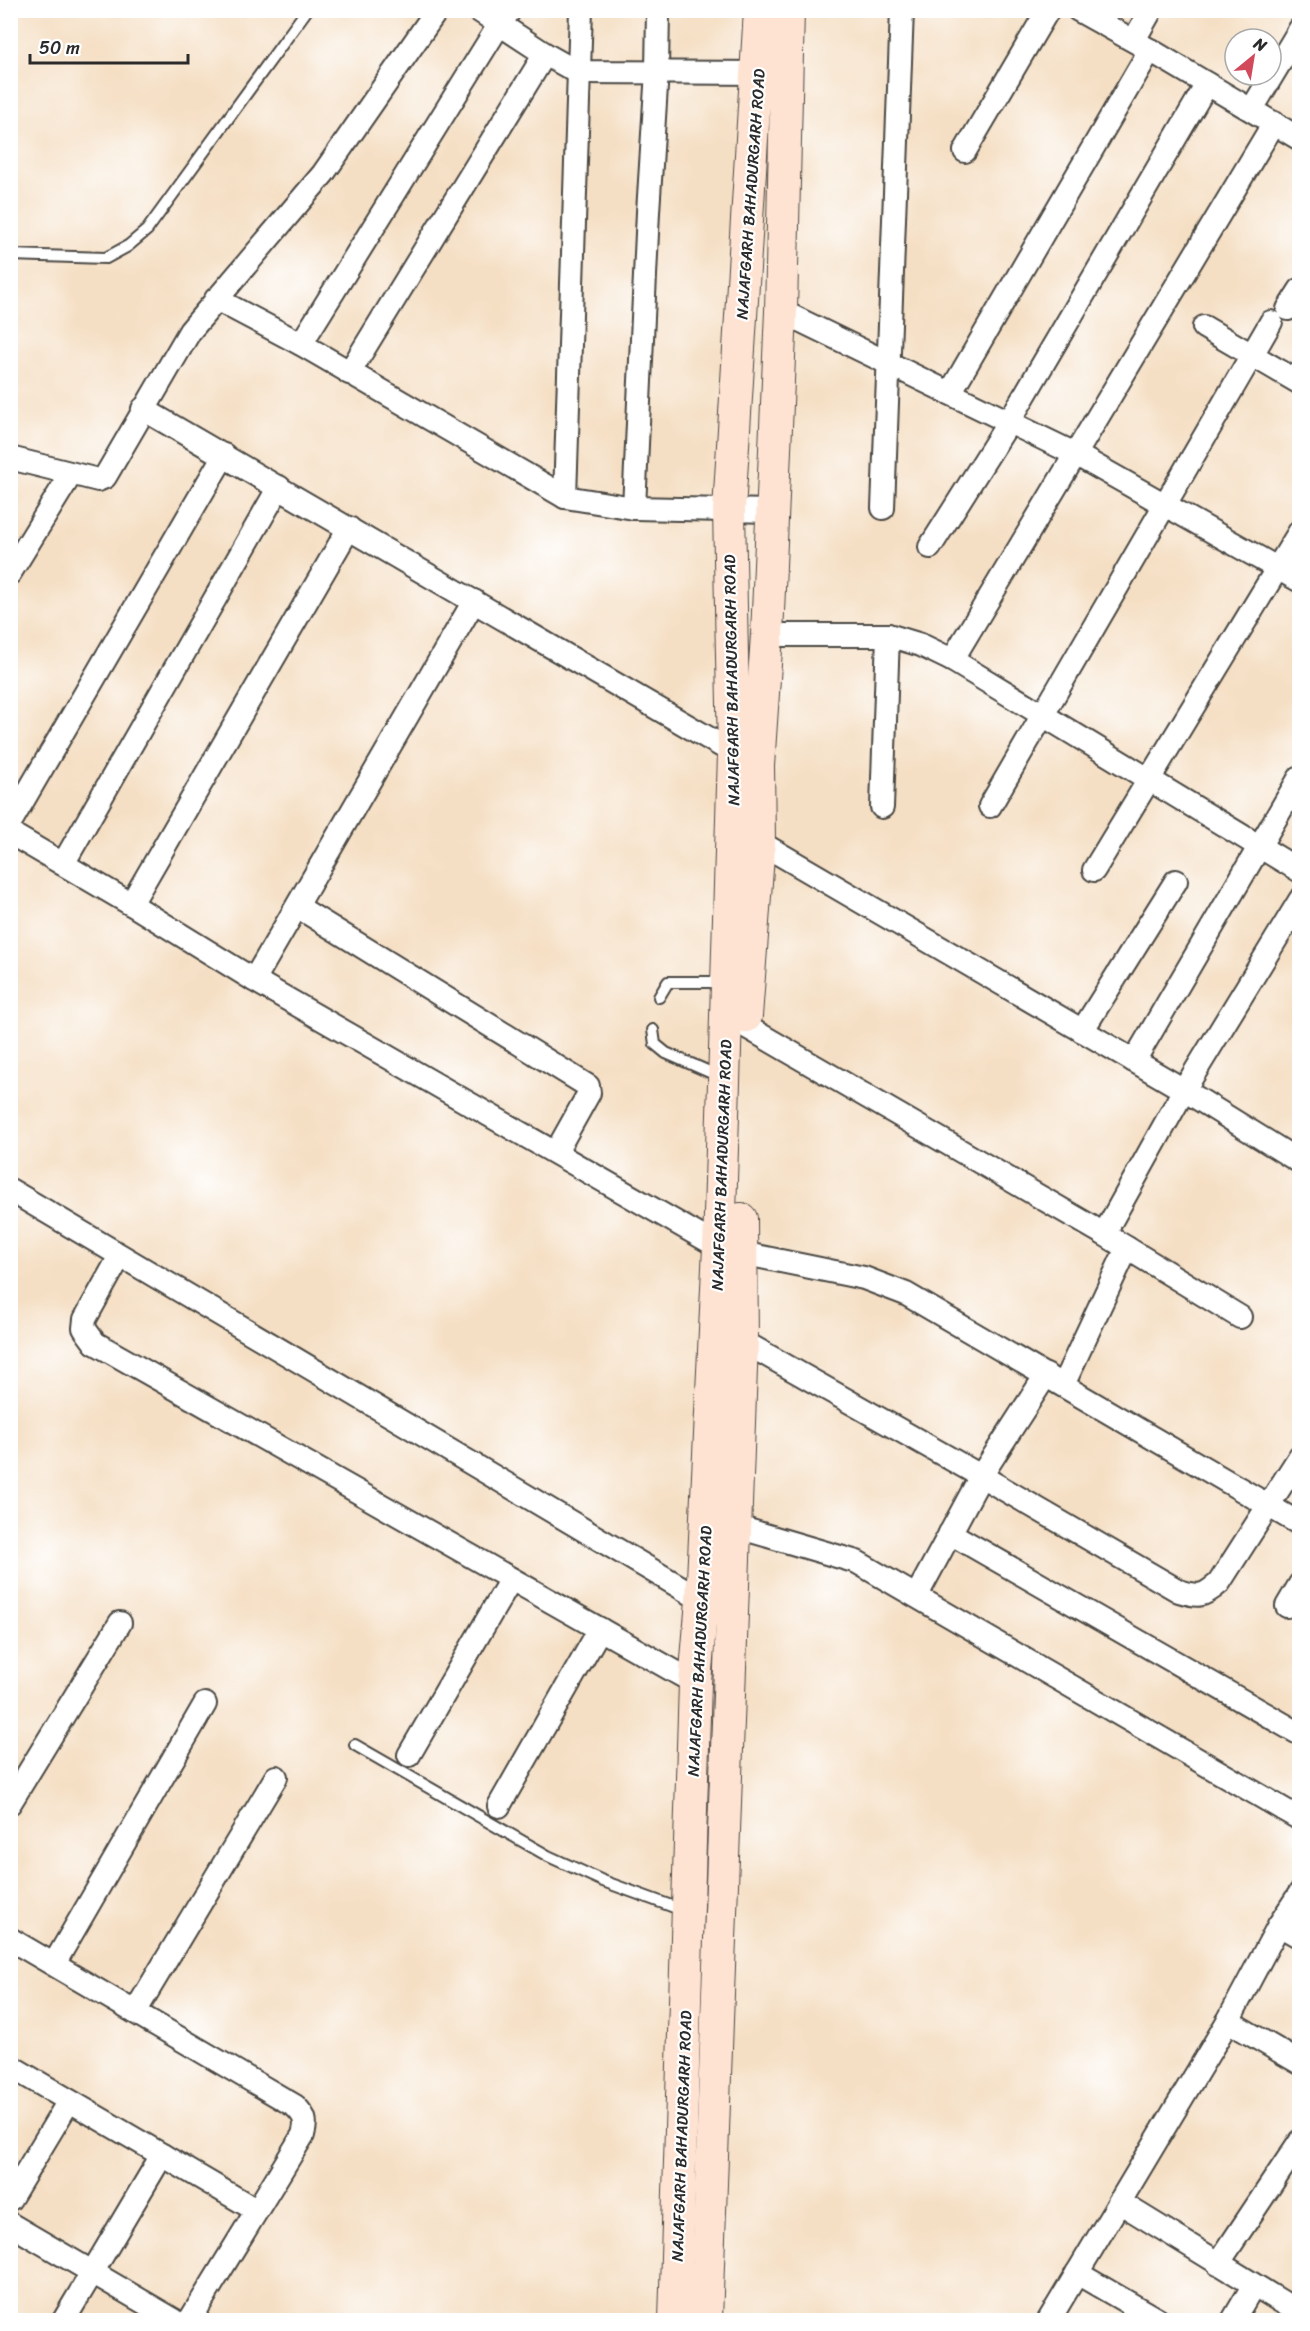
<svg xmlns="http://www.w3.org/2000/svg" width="1310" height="2331" viewBox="0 0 1310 2331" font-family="Sriracha,sans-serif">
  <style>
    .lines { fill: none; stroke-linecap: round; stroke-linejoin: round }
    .service-casing { stroke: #494642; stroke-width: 14 }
    .minor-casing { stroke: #494642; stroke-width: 26 }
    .secondary-casing { stroke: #494642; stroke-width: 34 }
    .service { stroke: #fff; stroke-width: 10 }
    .minor { stroke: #fff; stroke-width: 22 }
    .secondary { stroke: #fee3d2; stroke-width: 32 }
    .labels { text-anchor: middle; stroke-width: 4.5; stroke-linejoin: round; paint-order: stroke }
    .street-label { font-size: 16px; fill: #2b2b2b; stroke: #fff }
  </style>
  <rect width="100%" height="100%" fill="#fff"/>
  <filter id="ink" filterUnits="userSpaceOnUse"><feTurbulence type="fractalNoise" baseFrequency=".0167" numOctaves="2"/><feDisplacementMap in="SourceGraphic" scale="12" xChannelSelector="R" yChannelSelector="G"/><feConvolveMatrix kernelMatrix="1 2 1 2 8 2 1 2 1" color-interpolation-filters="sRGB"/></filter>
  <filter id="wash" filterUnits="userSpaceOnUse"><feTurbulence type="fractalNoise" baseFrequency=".008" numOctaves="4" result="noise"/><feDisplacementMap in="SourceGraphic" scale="24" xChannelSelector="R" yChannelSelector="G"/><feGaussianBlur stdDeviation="1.35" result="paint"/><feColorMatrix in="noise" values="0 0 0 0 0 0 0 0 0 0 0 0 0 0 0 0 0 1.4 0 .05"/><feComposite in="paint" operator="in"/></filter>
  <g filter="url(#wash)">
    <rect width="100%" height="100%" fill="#f5dfc4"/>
  </g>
  <g filter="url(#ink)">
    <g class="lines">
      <defs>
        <g id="service">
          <path d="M 10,255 L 106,258 L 128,246 L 147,230 L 307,10"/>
          <path d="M 659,997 L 668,982 L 726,982"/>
          <path d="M 653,1030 L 655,1044 L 666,1053 L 721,1077"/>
          <path d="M 355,1745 L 548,1856 L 603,1881 L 685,1911"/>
        </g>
        <g id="minor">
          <path d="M 478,10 L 545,54 L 577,72 L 770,73"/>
          <path d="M 1078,10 L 1150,50 L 1300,139"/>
          <path d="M 1134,40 L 1151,10"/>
          <path d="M 1252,109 L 1300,29"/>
          <path d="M 965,151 L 1048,10"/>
          <path d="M 216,299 L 301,344 L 565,497 L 634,508 L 772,511"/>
          <path d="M 1288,309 L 1300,290"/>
          <path d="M 781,311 L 1075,454 L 1300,581"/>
          <path d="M 1204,327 L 1300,383"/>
          <path d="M 301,344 L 499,25 L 510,10"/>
          <path d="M 349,373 L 545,54"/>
          <path d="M 950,393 L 1150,50"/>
          <path d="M 143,409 L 734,753"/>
          <path d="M 10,458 L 98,480 L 105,477 L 190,331 L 323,174 L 437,10"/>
          <path d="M 565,497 L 581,10"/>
          <path d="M 634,508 L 648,212 L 657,71 L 658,10"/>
          <path d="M 883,508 L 902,10"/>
          <path d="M 930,547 L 1009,422 L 1207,84"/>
          <path d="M 10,573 L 71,474"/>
          <path d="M 767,635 L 888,635 L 921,645 L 952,660 L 1300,871"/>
          <path d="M 952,660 L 1274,123"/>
          <path d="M 990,806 L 1271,322"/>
          <path d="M 882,807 L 888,635"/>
          <path d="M 10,823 L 224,455"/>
          <path d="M 10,833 L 131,904 L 254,980 L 719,1247 L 741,1253 L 864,1278 L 906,1294 L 1300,1524"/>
          <path d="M 759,842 L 1184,1090 L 1300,1162"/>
          <path d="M 63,864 L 279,487"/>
          <path d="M 1094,870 L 1300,531"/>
          <path d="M 131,904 L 349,528"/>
          <path d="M 298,907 L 588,1086 L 589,1093 L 556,1152"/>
          <path d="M 254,980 L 474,601"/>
          <path d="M 745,1026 L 1104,1234 L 1240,1317"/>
          <path d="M 1082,1031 L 1176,881"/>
          <path d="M 1134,1061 L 1300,777"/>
          <path d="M 10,1190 L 702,1600"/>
          <path d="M 1104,1234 L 1184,1090 L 1300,900"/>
          <path d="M 120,1256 L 85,1319 L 84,1328 L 95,1343 L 695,1683"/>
          <path d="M 742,1341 L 988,1480 L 1179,1591 C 1199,1597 1203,1597 1219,1583 L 1300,1456"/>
          <path d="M 1063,1385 L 1127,1248"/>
          <path d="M 734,1526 L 857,1562 L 1300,1819"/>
          <path d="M 950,1533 L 1300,1734"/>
          <path d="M 917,1595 L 981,1476 L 1046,1375"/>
          <path d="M 1287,1606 L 1300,1584"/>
          <path d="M 409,1755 L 511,1579"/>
          <path d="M 10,1803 L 120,1623"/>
          <path d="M 499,1806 L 600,1629"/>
          <path d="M 1279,1925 L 1300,1937"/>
          <path d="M 10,1939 L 295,2106 C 305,2116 307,2121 303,2135 L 190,2320"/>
          <path d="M 54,1964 L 205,1704"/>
          <path d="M 135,2012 L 276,1777"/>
          <path d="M 1228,2021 L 1300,2063"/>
          <path d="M 10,2066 L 256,2210"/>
          <path d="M 10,2199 L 69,2101"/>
          <path d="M 1119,2202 L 1300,2313"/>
          <path d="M 10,2224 L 174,2320"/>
          <path d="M 1218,2264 L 1300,2141"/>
          <path d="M 1077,2273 L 1158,2320"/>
          <path d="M 64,2320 L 162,2155"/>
          <path d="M 1049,2320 L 1228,2021 L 1279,1925 L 1300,1893"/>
          <path d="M 1233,2320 L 1253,2286"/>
        </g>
        <g id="secondary">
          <path d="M 746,1016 L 759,842 L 758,766 L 767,635 L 781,311 L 788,10"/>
          <path d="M 675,2320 L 695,1683 L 702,1600 L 719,1247 L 734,753 L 729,510 L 760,10"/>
          <path d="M 706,2320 L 742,1341 L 741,1219"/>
        </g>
      </defs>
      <!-- service casing -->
      <use href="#service" class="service-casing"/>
      <!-- minor casing -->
      <use href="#minor" class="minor-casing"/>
      <!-- secondary casing -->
      <use href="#secondary" class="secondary-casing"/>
      <!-- service -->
      <use href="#service" class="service"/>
      <!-- minor -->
      <use href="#minor" class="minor"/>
      <!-- secondary -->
      <use href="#secondary" class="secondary"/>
    </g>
  </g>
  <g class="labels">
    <!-- street labels -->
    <g class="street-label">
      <text transform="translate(750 194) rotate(-86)" y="6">NAJAFGARH BAHADURGARH ROAD</text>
      <text transform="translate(731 680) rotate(-91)" y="6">NAJAFGARH BAHADURGARH ROAD</text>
      <text transform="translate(721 1165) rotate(-88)" y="6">NAJAFGARH BAHADURGARH ROAD</text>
      <text transform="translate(699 1651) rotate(-87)" y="6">NAJAFGARH BAHADURGARH ROAD</text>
      <text transform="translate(681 2136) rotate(-88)" y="6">NAJAFGARH BAHADURGARH ROAD</text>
    </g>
  </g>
  <!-- margin -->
  <rect width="1310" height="2331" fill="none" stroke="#fff" stroke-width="36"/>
  <!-- north arrow -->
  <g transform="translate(1253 57) rotate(30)"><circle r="28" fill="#ffffff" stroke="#aaaaaa" stroke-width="1.5"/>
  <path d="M0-4.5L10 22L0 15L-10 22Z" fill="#d1495b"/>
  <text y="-9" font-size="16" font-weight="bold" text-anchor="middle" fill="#2b2b2b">N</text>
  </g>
  <!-- scale -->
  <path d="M30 54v9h158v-9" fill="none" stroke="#2b2b2b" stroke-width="3"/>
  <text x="39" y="54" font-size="18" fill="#2b2b2b" stroke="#ffffff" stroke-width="4.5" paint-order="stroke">50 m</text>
</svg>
